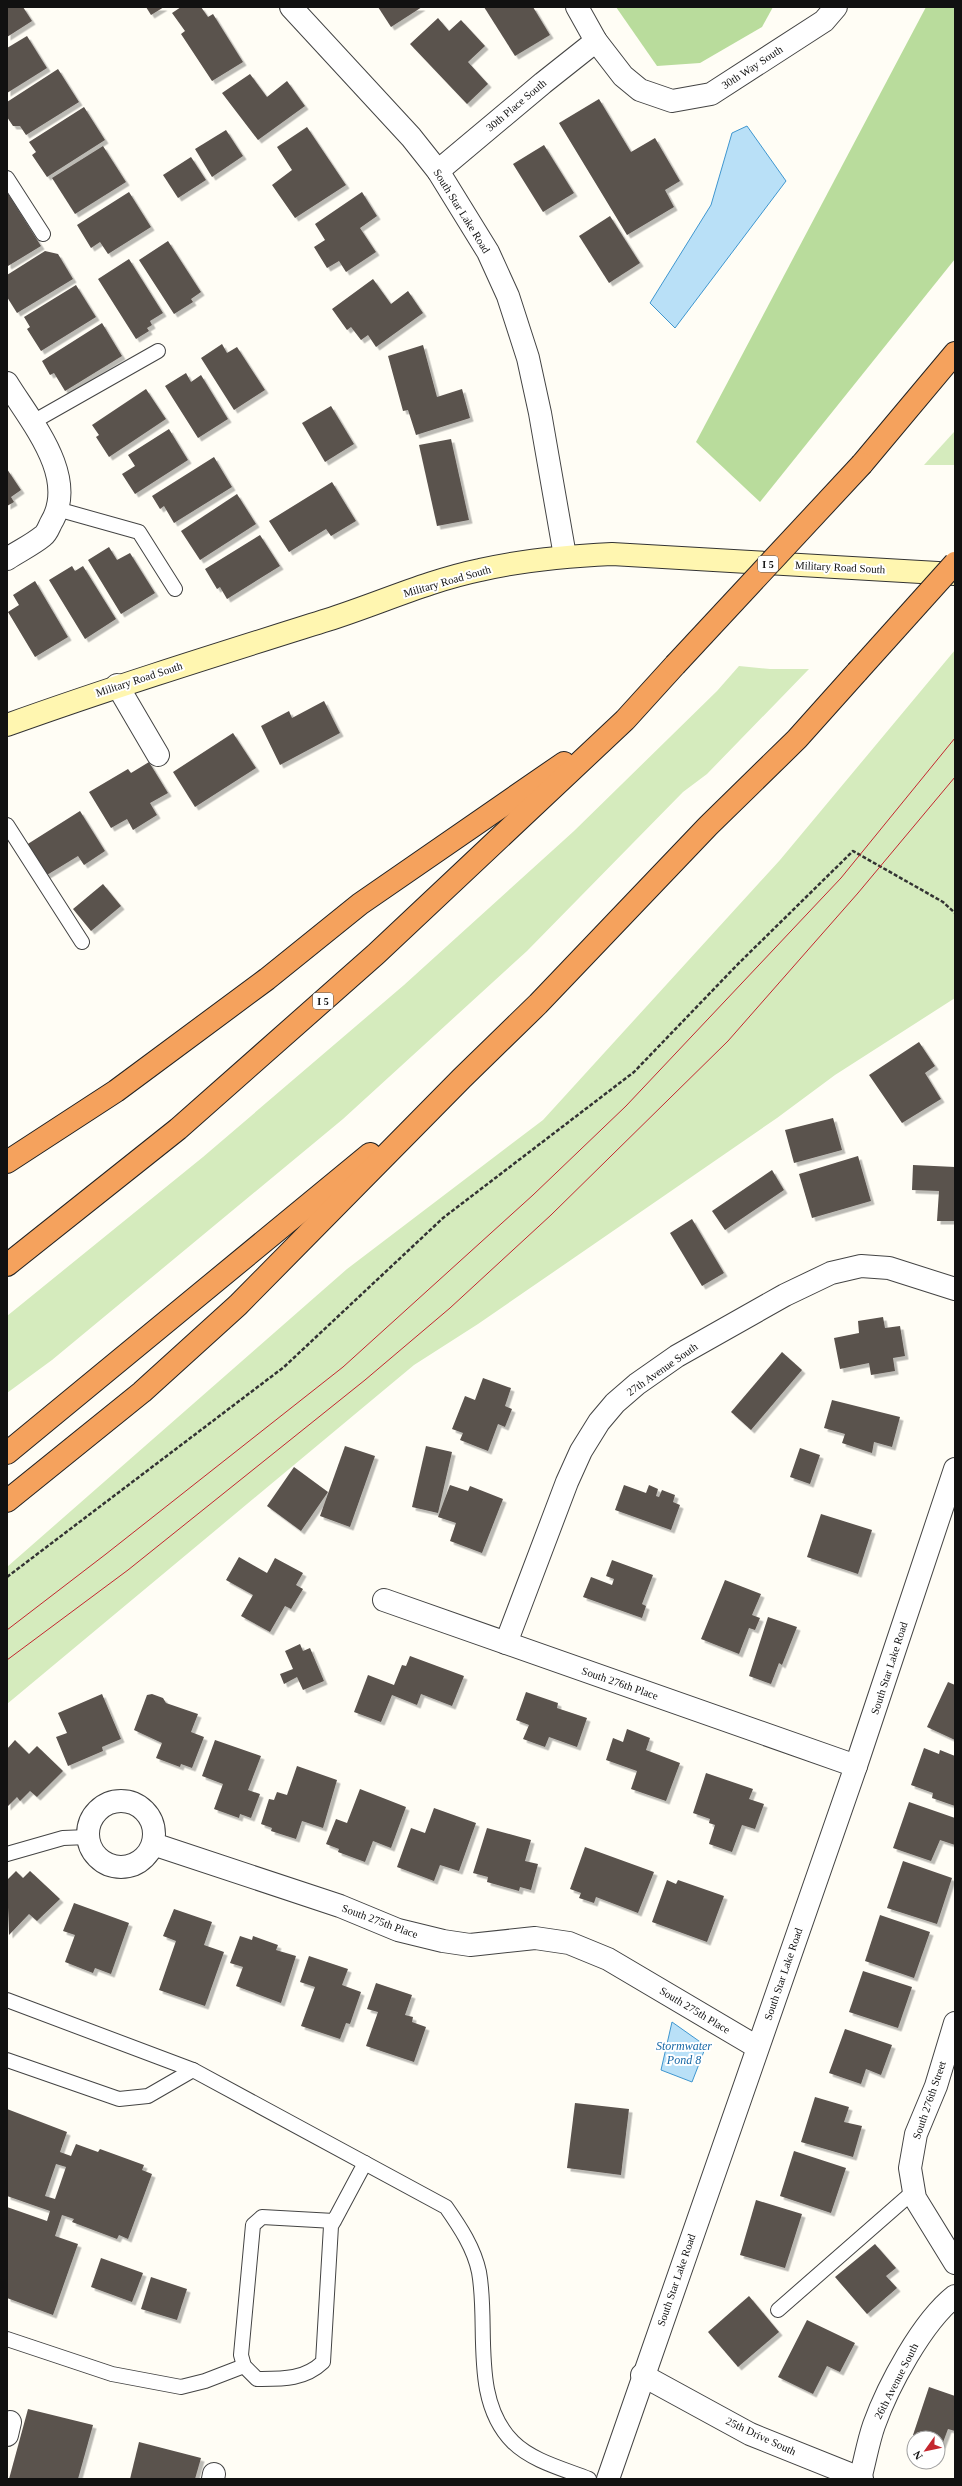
<svg xmlns="http://www.w3.org/2000/svg" width="962" height="2486" viewBox="0 0 962 2486" font-family="Georgia,serif">
  <style>
    .green { fill: #d5ebbd }
    .forest { fill: #b9dc9c }
    .water { fill: #b9e0f7; stroke: #3f96cf }
    .building { fill: #5a524d; fill-rule: evenodd; filter: url(#shadow) }
    .lines { fill: none; stroke-linecap: round; stroke-linejoin: round }
    .service-casing { stroke: #444; stroke-width: 16 }
    .minor-casing { stroke: #444; stroke-width: 24 }
    .tertiary-casing { stroke: #444; stroke-width: 24 }
    .secondary-casing { stroke: #333; stroke-width: 24 }
    .motorway-casing { stroke: #222; stroke-width: 24 }
    .path { stroke: #333; stroke-width: 2.5; stroke-dasharray: 4 2; stroke-linecap: butt }
    .service { stroke: #fff; stroke-width: 14 }
    .minor { stroke: #fff; stroke-width: 22 }
    .tertiary { stroke: #fff; stroke-width: 22 }
    .secondary { stroke: #fff6b0; stroke-width: 22 }
    .motorway { stroke: #f5a25d; stroke-width: 22 }
    .tram { stroke: #c4262e; stroke-width: 1 }
    .motorway-bridge-casing { stroke: #222; stroke-width: 24; stroke-linecap: butt }
    .motorway-bridge { stroke: #f5a25d; stroke-width: 22 }
    .labels { text-anchor: middle; stroke-width: 4; stroke-linejoin: round; paint-order: stroke }
    .shield { fill: #fff; stroke: #585858; stroke-width: 1 }
    .shield-label { font-size: 10px; font-weight: bold; fill: #111 }
    .street-label { font-size: 11px; fill: #111; stroke: #fff }
    .water-label { font-size: 12px; font-style: italic; fill: #1768a6; stroke: #fff }
  </style>
  <defs>
    <filter id="shadow"><feDropShadow dx="3.5" dy="3.5" stdDeviation="0" flood-color="#0004"/></filter>
  </defs>
  <rect width="100%" height="100%" fill="#fffdf5"/>
  <!-- green -->
  <g class="green">
    <path d="M 955,431 L 955,465 L 924,465 L 954,432 Z"/>
    <path d="M 955,650 L 955,998 L 835,1075 L 777,1118 L 478,1324 L 414,1365 L 7,1704 L 7,1567 L 347,1269 L 543,1120 L 780,860 Z"/>
    <path d="M 739,666 L 770,669 L 809,669 L 707,774 L 683,792 L 527,951 L 343,1119 L 52,1360 L 7,1393 L 7,1316 L 203,1157 L 404,985 L 574,831 L 717,691 Z"/>
  </g>
  <!-- forest -->
  <g class="forest">
    <path d="M 616,7 L 773,7 L 762,27 L 700,63 L 657,66 Z"/>
    <path d="M 926,7 L 955,7 L 955,259 L 760,502 L 696,442 Z"/>
  </g>
  <!-- water -->
  <g class="water">
    <path d="M 747,126 L 786,181 L 675,328 L 650,303 L 711,205 L 732,133 Z"/>
    <path d="M 672,2022 L 706,2046 L 692,2082 L 661,2070 Z"/>
  </g>
  <!-- building -->
  <g class="building">
    <path d="M 7,7 L 23,7 L 32,21 L 7,37 Z"/>
    <path d="M 146,7 L 164,7 L 151,15 Z"/>
    <path d="M 181,7 L 201,7 L 208,17 L 213,14 L 243,62 L 212,81 L 181,34 L 185,31 L 172,13 Z"/>
    <path d="M 378,7 L 422,7 L 391,27 Z"/>
    <path d="M 484,7 L 533,7 L 550,35 L 515,56 Z"/>
    <path d="M 438,18 L 449,31 L 461,20 L 485,46 L 468,62 L 488,84 L 467,104 L 410,44 Z"/>
    <path d="M 27,36 L 47,68 L 7,93 L 7,48 Z"/>
    <path d="M 58,69 L 79,102 L 26,135 L 20,126 L 13,126 L 7,117 L 7,102 Z"/>
    <path d="M 250,74 L 267,97 L 287,81 L 305,106 L 258,140 L 222,93 Z"/>
    <path d="M 599,99 L 631,152 L 655,138 L 680,181 L 665,190 L 674,207 L 627,235 L 559,123 Z"/>
    <path d="M 84,107 L 105,140 L 47,177 L 32,155 L 36,152 L 29,142 Z"/>
    <path d="M 307,127 L 346,185 L 295,218 L 272,185 L 292,170 L 277,147 Z"/>
    <path d="M 226,130 L 243,156 L 212,177 L 195,149 Z"/>
    <path d="M 544,145 L 574,193 L 543,212 L 513,164 Z"/>
    <path d="M 103,146 L 126,182 L 75,214 L 52,178 Z"/>
    <path d="M 191,157 L 206,180 L 178,198 L 163,175 Z"/>
    <path d="M 7,192 L 41,246 L 8,266 L 7,264 Z"/>
    <path d="M 129,192 L 151,227 L 108,254 L 100,242 L 91,248 L 77,225 Z"/>
    <path d="M 362,192 L 377,216 L 360,228 L 376,252 L 346,272 L 339,261 L 327,268 L 314,247 L 325,240 L 315,224 Z"/>
    <path d="M 610,216 L 640,263 L 609,283 L 579,236 Z"/>
    <path d="M 168,241 L 201,292 L 191,299 L 193,302 L 174,314 L 139,260 Z"/>
    <path d="M 45,251 L 58,254 L 73,279 L 17,313 L 7,297 L 7,275 Z"/>
    <path d="M 129,259 L 163,313 L 150,321 L 152,325 L 147,328 L 149,331 L 136,339 L 98,279 Z"/>
    <path d="M 373,279 L 391,304 L 408,291 L 423,313 L 376,347 L 368,335 L 361,340 L 351,327 L 347,330 L 332,309 Z"/>
    <path d="M 76,285 L 96,317 L 41,351 L 27,329 L 30,327 L 24,317 Z"/>
    <path d="M 102,323 L 122,356 L 65,391 L 54,373 L 50,375 L 42,361 Z"/>
    <path d="M 222,344 L 227,353 L 237,347 L 265,390 L 234,410 L 201,358 Z"/>
    <path d="M 423,345 L 437,397 L 462,389 L 470,418 L 416,435 L 408,410 L 403,411 L 388,356 Z"/>
    <path d="M 186,373 L 191,382 L 201,375 L 228,419 L 198,438 L 165,386 Z"/>
    <path d="M 146,389 L 166,419 L 109,457 L 96,437 L 99,435 L 92,425 Z"/>
    <path d="M 331,406 L 354,444 L 325,462 L 302,423 Z"/>
    <path d="M 169,429 L 188,460 L 135,494 L 122,474 L 135,466 L 128,455 Z"/>
    <path d="M 451,439 L 469,520 L 437,526 L 419,445 Z"/>
    <path d="M 214,457 L 232,487 L 174,523 L 164,506 L 160,509 L 152,496 Z"/>
    <path d="M 7,469 L 21,490 L 11,497 L 14,502 L 7,506 Z"/>
    <path d="M 332,482 L 356,521 L 331,536 L 326,529 L 289,552 L 269,521 Z"/>
    <path d="M 237,494 L 256,524 L 200,560 L 181,531 Z"/>
    <path d="M 260,535 L 280,566 L 227,599 L 220,587 L 217,589 L 205,569 Z"/>
    <path d="M 109,547 L 117,560 L 130,553 L 155,593 L 121,614 L 88,560 Z"/>
    <path d="M 72,566 L 75,571 L 83,566 L 116,619 L 85,639 L 49,580 Z"/>
    <path d="M 35,581 L 68,637 L 35,657 L 8,612 L 19,605 L 13,595 Z"/>
    <path d="M 324,701 L 340,733 L 280,765 L 261,726 L 289,711 L 292,718 Z"/>
    <path d="M 233,733 L 256,768 L 195,807 L 173,772 Z"/>
    <path d="M 149,762 L 168,793 L 150,803 L 157,815 L 133,830 L 127,819 L 111,828 L 89,792 L 128,769 L 131,773 Z"/>
    <path d="M 80,811 L 105,851 L 84,865 L 78,856 L 42,878 L 23,847 Z"/>
    <path d="M 103,884 L 121,906 L 91,931 L 73,909 Z"/>
    <path d="M 919,1042 L 935,1066 L 925,1073 L 941,1099 L 902,1123 L 869,1075 Z"/>
    <path d="M 833,1118 L 842,1150 L 794,1163 L 785,1130 Z"/>
    <path d="M 858,1156 L 871,1201 L 812,1218 L 799,1174 Z"/>
    <path d="M 913,1165 L 955,1167 L 955,1221 L 937,1221 L 939,1191 L 912,1190 Z"/>
    <path d="M 772,1170 L 784,1190 L 725,1230 L 712,1211 Z"/>
    <path d="M 692,1219 L 724,1273 L 702,1286 L 670,1233 Z"/>
    <path d="M 883,1317 L 885,1328 L 900,1326 L 905,1356 L 893,1358 L 895,1371 L 871,1375 L 869,1363 L 840,1369 L 834,1338 L 859,1333 L 858,1321 Z"/>
    <path d="M 782,1352 L 802,1370 L 751,1430 L 731,1412 Z"/>
    <path d="M 483,1378 L 511,1388 L 505,1406 L 512,1409 L 505,1427 L 498,1424 L 488,1451 L 460,1440 L 463,1433 L 452,1429 L 465,1396 L 475,1400 Z"/>
    <path d="M 832,1400 L 900,1417 L 892,1447 L 874,1442 L 872,1453 L 842,1443 L 845,1434 L 824,1428 Z"/>
    <path d="M 345,1446 L 375,1456 L 350,1527 L 320,1516 Z"/>
    <path d="M 426,1446 L 452,1452 L 438,1513 L 412,1507 Z"/>
    <path d="M 800,1448 L 820,1455 L 810,1484 L 790,1477 Z"/>
    <path d="M 294,1467 L 328,1492 L 301,1531 L 267,1506 Z"/>
    <path d="M 450,1485 L 468,1491 L 470,1486 L 503,1499 L 482,1553 L 450,1541 L 456,1523 L 438,1517 Z"/>
    <path d="M 624,1485 L 646,1493 L 649,1485 L 658,1489 L 656,1496 L 659,1497 L 662,1490 L 675,1495 L 673,1502 L 680,1505 L 671,1530 L 615,1510 Z"/>
    <path d="M 821,1514 L 872,1530 L 858,1574 L 807,1557 Z"/>
    <path d="M 239,1557 L 267,1573 L 275,1558 L 303,1573 L 296,1585 L 303,1589 L 291,1609 L 285,1606 L 270,1632 L 241,1616 L 253,1595 L 226,1580 Z"/>
    <path d="M 612,1560 L 653,1575 L 642,1604 L 646,1606 L 642,1618 L 583,1597 L 591,1577 L 612,1585 L 614,1579 L 606,1576 Z"/>
    <path d="M 725,1580 L 761,1594 L 752,1615 L 760,1618 L 755,1630 L 749,1628 L 739,1654 L 701,1639 Z"/>
    <path d="M 768,1617 L 797,1627 L 782,1665 L 779,1663 L 771,1684 L 749,1676 Z"/>
    <path d="M 300,1644 L 303,1651 L 310,1648 L 324,1681 L 303,1690 L 297,1677 L 284,1684 L 280,1674 L 293,1669 L 285,1651 Z"/>
    <path d="M 410,1656 L 464,1676 L 452,1706 L 421,1694 L 417,1705 L 392,1695 L 381,1722 L 354,1712 L 368,1675 L 394,1685 L 402,1665 L 406,1666 Z"/>
    <path d="M 948,1682 L 955,1685 L 955,1740 L 927,1727 Z"/>
    <path d="M 526,1692 L 558,1703 L 557,1708 L 587,1718 L 577,1747 L 549,1737 L 545,1747 L 523,1739 L 529,1725 L 516,1720 Z"/>
    <path d="M 102,1694 L 121,1739 L 102,1747 L 103,1751 L 68,1766 L 56,1737 L 67,1733 L 58,1713 Z"/>
    <path d="M 152,1694 L 163,1698 L 166,1703 L 198,1714 L 191,1732 L 204,1737 L 192,1768 L 181,1764 L 180,1767 L 156,1758 L 162,1743 L 134,1730 L 147,1695 Z"/>
    <path d="M 627,1729 L 650,1738 L 646,1750 L 680,1763 L 666,1801 L 631,1789 L 637,1771 L 606,1760 L 613,1738 L 623,1742 Z"/>
    <path d="M 15,1740 L 29,1754 L 37,1746 L 63,1771 L 37,1797 L 30,1791 L 20,1801 L 17,1797 L 7,1807 L 7,1749 Z"/>
    <path d="M 215,1740 L 261,1756 L 248,1790 L 260,1794 L 251,1818 L 240,1814 L 239,1818 L 214,1809 L 223,1784 L 202,1776 Z"/>
    <path d="M 924,1748 L 939,1754 L 940,1750 L 955,1756 L 955,1806 L 932,1798 L 933,1793 L 911,1785 Z"/>
    <path d="M 297,1766 L 337,1780 L 323,1828 L 302,1821 L 296,1839 L 271,1831 L 272,1828 L 261,1824 L 269,1799 L 274,1800 L 277,1792 L 287,1795 Z"/>
    <path d="M 706,1773 L 753,1789 L 749,1799 L 764,1804 L 755,1829 L 742,1825 L 732,1852 L 709,1844 L 715,1825 L 709,1823 L 710,1819 L 693,1813 Z"/>
    <path d="M 360,1789 L 406,1807 L 391,1848 L 373,1841 L 365,1862 L 338,1852 L 339,1849 L 326,1844 L 336,1819 L 347,1823 Z"/>
    <path d="M 909,1802 L 955,1818 L 955,1845 L 940,1840 L 931,1861 L 893,1848 Z"/>
    <path d="M 434,1808 L 476,1823 L 459,1871 L 440,1865 L 434,1881 L 397,1867 L 411,1828 L 425,1833 Z"/>
    <path d="M 487,1828 L 531,1840 L 525,1861 L 538,1864 L 531,1890 L 520,1887 L 519,1891 L 487,1882 L 488,1877 L 473,1873 Z"/>
    <path d="M 585,1847 L 654,1872 L 638,1913 L 596,1897 L 594,1903 L 579,1898 L 581,1893 L 570,1889 Z"/>
    <path d="M 903,1861 L 952,1878 L 937,1924 L 887,1908 Z"/>
    <path d="M 16,1871 L 23,1878 L 30,1871 L 60,1899 L 37,1921 L 29,1914 L 9,1935 L 7,1880 Z"/>
    <path d="M 667,1880 L 676,1884 L 678,1880 L 724,1896 L 707,1942 L 652,1922 Z"/>
    <path d="M 74,1903 L 129,1923 L 111,1974 L 95,1968 L 93,1973 L 65,1962 L 75,1935 L 63,1931 Z"/>
    <path d="M 174,1909 L 212,1922 L 204,1945 L 224,1952 L 205,2006 L 159,1990 L 176,1941 L 163,1936 Z"/>
    <path d="M 880,1915 L 930,1932 L 914,1978 L 865,1961 Z"/>
    <path d="M 240,1936 L 252,1940 L 253,1936 L 278,1945 L 276,1950 L 296,1956 L 281,2003 L 236,1986 L 243,1967 L 230,1963 Z"/>
    <path d="M 309,1956 L 348,1969 L 342,1985 L 361,1992 L 350,2024 L 346,2023 L 340,2039 L 301,2026 L 315,1987 L 300,1982 Z"/>
    <path d="M 863,1971 L 912,1987 L 898,2028 L 849,2012 Z"/>
    <path d="M 376,1983 L 412,1995 L 405,2015 L 413,2017 L 412,2022 L 426,2027 L 414,2062 L 366,2046 L 378,2012 L 367,2009 Z"/>
    <path d="M 845,2029 L 892,2045 L 881,2075 L 866,2069 L 861,2084 L 829,2073 Z"/>
    <path d="M 815,2097 L 849,2107 L 844,2122 L 862,2126 L 853,2157 L 801,2142 Z"/>
    <path d="M 575,2103 L 629,2109 L 621,2175 L 567,2168 Z"/>
    <path d="M 7,2109 L 67,2132 L 60,2152 L 71,2156 L 76,2144 L 98,2152 L 100,2149 L 144,2165 L 142,2170 L 152,2174 L 128,2239 L 119,2235 L 117,2239 L 72,2222 L 74,2219 L 62,2215 L 55,2236 L 78,2244 L 53,2315 L 7,2298 L 7,2207 L 47,2221 L 50,2211 L 7,2196 ZM 56,2164 L 66,2167 L 55,2199 L 45,2196 Z"/>
    <path d="M 794,2151 L 846,2168 L 831,2213 L 780,2196 Z"/>
    <path d="M 756,2200 L 802,2214 L 785,2268 L 740,2255 Z"/>
    <path d="M 875,2244 L 896,2268 L 886,2276 L 897,2288 L 867,2314 L 835,2277 Z"/>
    <path d="M 101,2258 L 143,2273 L 132,2302 L 91,2287 Z"/>
    <path d="M 151,2277 L 187,2289 L 177,2320 L 141,2309 Z"/>
    <path d="M 749,2296 L 779,2332 L 738,2367 L 708,2332 Z"/>
    <path d="M 807,2320 L 855,2343 L 840,2372 L 827,2366 L 813,2394 L 778,2377 Z"/>
    <path d="M 929,2387 L 955,2396 L 955,2431 L 948,2429 L 942,2445 L 938,2444 L 938,2438 L 920,2438 L 913,2435 Z"/>
    <path d="M 28,2409 L 93,2425 L 78,2479 L 9,2479 Z"/>
    <path d="M 139,2442 L 201,2458 L 195,2479 L 130,2479 Z"/>
  </g>
  <g class="lines">
    <defs>
      <g id="service">
        <path d="M 7,178 L 43,234"/>
        <path d="M 31,423 L 158,351"/>
        <path d="M 57,509 L 139,532 L 175,589"/>
        <path d="M 7,825 L 82,942"/>
        <path d="M 7,1854 L 63,1838 L 88,1837"/>
        <path d="M 7,2000 L 193,2070 L 446,2207 C 460,2227 474,2248 479,2272 C 489,2326 470,2399 513,2442 C 532,2461 564,2469 589,2479"/>
        <path d="M 7,2060 L 119,2099 L 148,2096 L 193,2070"/>
        <path d="M 334,2221 L 262,2217 L 253,2225 L 241,2355 L 244,2366 L 257,2379 C 282,2379 304,2380 323,2362 L 331,2226 L 334,2221 L 365,2163"/>
        <path d="M 778,2310 L 914,2191"/>
        <path d="M 7,2339 L 112,2374 L 181,2387 L 205,2381 L 244,2366"/>
      </g>
      <g id="minor">
        <path d="M 577,7 L 596,41 L 623,76 L 640,90 L 672,101 L 711,94 L 824,21 L 836,7"/>
        <path d="M 438,171 L 543,83 L 596,41"/>
        <path d="M 7,383 C 31,422 79,477 51,523 C 49,527 47,533 43,536 C 32,545 19,551 7,559"/>
        <path d="M 117,685 L 158,755"/>
        <path d="M 384,1600 L 856,1766"/>
        <path d="M 506,1643 L 567,1482 L 581,1451 L 599,1422 L 615,1403 L 637,1384 L 677,1356 L 785,1295 L 831,1273 L 861,1266 L 889,1268 L 955,1289"/>
        <circle cx="121" cy="1834" r="33"/>
        <path d="M 153,1844 L 340,1906 L 398,1930 L 443,1941 L 470,1945 L 535,1938 L 569,1943 L 608,1959 L 757,2047"/>
        <path d="M 955,2023 L 936,2086 L 916,2134 L 910,2168 L 915,2198 L 955,2263"/>
        <path d="M 642,2375 L 750,2434 L 862,2479"/>
        <path d="M 7,2435 L 10,2422"/>
        <path d="M 213,2479 L 214,2474"/>
        <path d="M 860,2479 C 865,2461 868,2442 874,2425 C 888,2386 922,2322 955,2296"/>
      </g>
      <g id="tertiary">
        <path d="M 291,7 L 411,137 L 438,171 L 488,252 L 508,296 L 528,358 L 540,413 L 565,556"/>
        <path d="M 608,2479 L 856,1766 L 955,1469"/>
      </g>
      <path id="secondary" d="M 7,725 C 113,687 219,654 327,620 C 378,604 427,581 480,570 C 523,560 568,556 612,554 L 955,574"/>
      <g id="motorway">
        <path d="M 862,464 L 955,353"/>
        <path d="M 7,1162 L 116,1091 L 267,979 L 360,904 L 564,763"/>
        <path d="M 7,1265 L 178,1129 L 376,954 L 625,720 L 675,665"/>
        <path d="M 7,1453 L 370,1154"/>
        <path d="M 7,1501 L 142,1392 L 238,1305 L 462,1078 L 538,1004 L 708,826 L 797,739 L 857,672"/>
      </g>
    </defs>
    <!-- service casing -->
    <use href="#service" class="service-casing"/>
    <!-- minor casing -->
    <use href="#minor" class="minor-casing"/>
    <!-- tertiary casing -->
    <use href="#tertiary" class="tertiary-casing"/>
    <!-- secondary casing -->
    <use href="#secondary" class="secondary-casing"/>
    <!-- motorway casing -->
    <use href="#motorway" class="motorway-casing"/>
    <!-- path -->
    <path class="path" d="M 7,1577 L 284,1367 L 443,1218 L 634,1072 L 738,964 L 853,851 L 943,902 L 955,913"/>
    <!-- service -->
    <use href="#service" class="service"/>
    <!-- minor -->
    <use href="#minor" class="minor"/>
    <!-- tertiary -->
    <use href="#tertiary" class="tertiary"/>
    <!-- secondary -->
    <use href="#secondary" class="secondary"/>
    <!-- motorway -->
    <use href="#motorway" class="motorway"/>
    <!-- tram -->
    <g class="tram">
      <path d="M 7,1630 L 106,1554 L 343,1367 L 533,1195 L 626,1106 L 841,878 L 955,738"/>
      <path d="M 7,1660 L 128,1570 L 365,1380 L 450,1308 L 551,1215 L 728,1041 L 858,893 L 955,777"/>
    </g>
    <defs>
      <g id="motorway-bridge">
        <path d="M 675,665 L 862,464"/>
        <path d="M 857,672 L 955,563"/>
      </g>
    </defs>
    <!-- motorway-bridge casing -->
    <use href="#motorway-bridge" class="motorway-bridge-casing"/>
    <!-- motorway-bridge -->
    <use href="#motorway-bridge" class="motorway-bridge"/>
  </g>
  <g class="labels">
    <!-- shield labels -->
    <g class="shield">
      <rect x="758" y="556" width="20" height="16" rx="3"/>
      <rect x="313" y="993" width="20" height="16" rx="3"/>
    </g>
    <g class="shield-label">
      <text x="768" y="568">I 5</text>
      <text x="323" y="1005">I 5</text>
    </g>
    <!-- street labels -->
    <g class="street-label">
      <text transform="translate(752 67) rotate(-33)" y="4">30th Way South</text>
      <text transform="translate(516 105) rotate(-40)" y="4">30th Place South</text>
      <text transform="translate(462 211) rotate(58)" y="4">South Star Lake Road</text>
      <text transform="translate(840 567) rotate(3)" y="4">Military Road South</text>
      <text transform="translate(447 581) rotate(-16)" y="4">Military Road South</text>
      <text transform="translate(139 679) rotate(-18)" y="4">Military Road South</text>
      <text transform="translate(662 1369) rotate(-35)" y="4">27th Avenue South</text>
      <text transform="translate(889 1668) rotate(-72)" y="4">South Star Lake Road</text>
      <text transform="translate(620 1683) rotate(19)" y="4">South 276th Place</text>
      <text transform="translate(380 1921) rotate(20)" y="4">South 275th Place</text>
      <text transform="translate(783 1974) rotate(-71)" y="4">South Star Lake Road</text>
      <text transform="translate(695 2010) rotate(31)" y="4">South 275th Place</text>
      <text transform="translate(929 2100) rotate(-71)" y="4">South 276th Street</text>
      <text transform="translate(676 2280) rotate(-71)" y="4">South Star Lake Road</text>
      <text transform="translate(896 2381) rotate(-63)" y="4">26th Avenue South</text>
      <text transform="translate(761 2436) rotate(25)" y="4">25th Drive South</text>
    </g>
    <!-- water labels -->
    <g class="water-label">
      <text x="684" y="2050">Stormwater<tspan x="684" dy="14">Pond 8</tspan></text>
    </g>
  </g>
  <!-- border -->
  <rect width="962" height="2486" fill="none" stroke="#111111" stroke-width="16"/>
  <!-- north arrow -->
  <g transform="translate(926 2450) rotate(237)"><circle r="19" fill="#ffffff" stroke="#a0a0a0"/>
  <path d="M0-3L7 15L0 10L-7 15Z" fill="#c4262e"/>
  <text y="-6" font-size="11" font-weight="bold" text-anchor="middle" fill="#111111">N</text>
  </g>
</svg>
